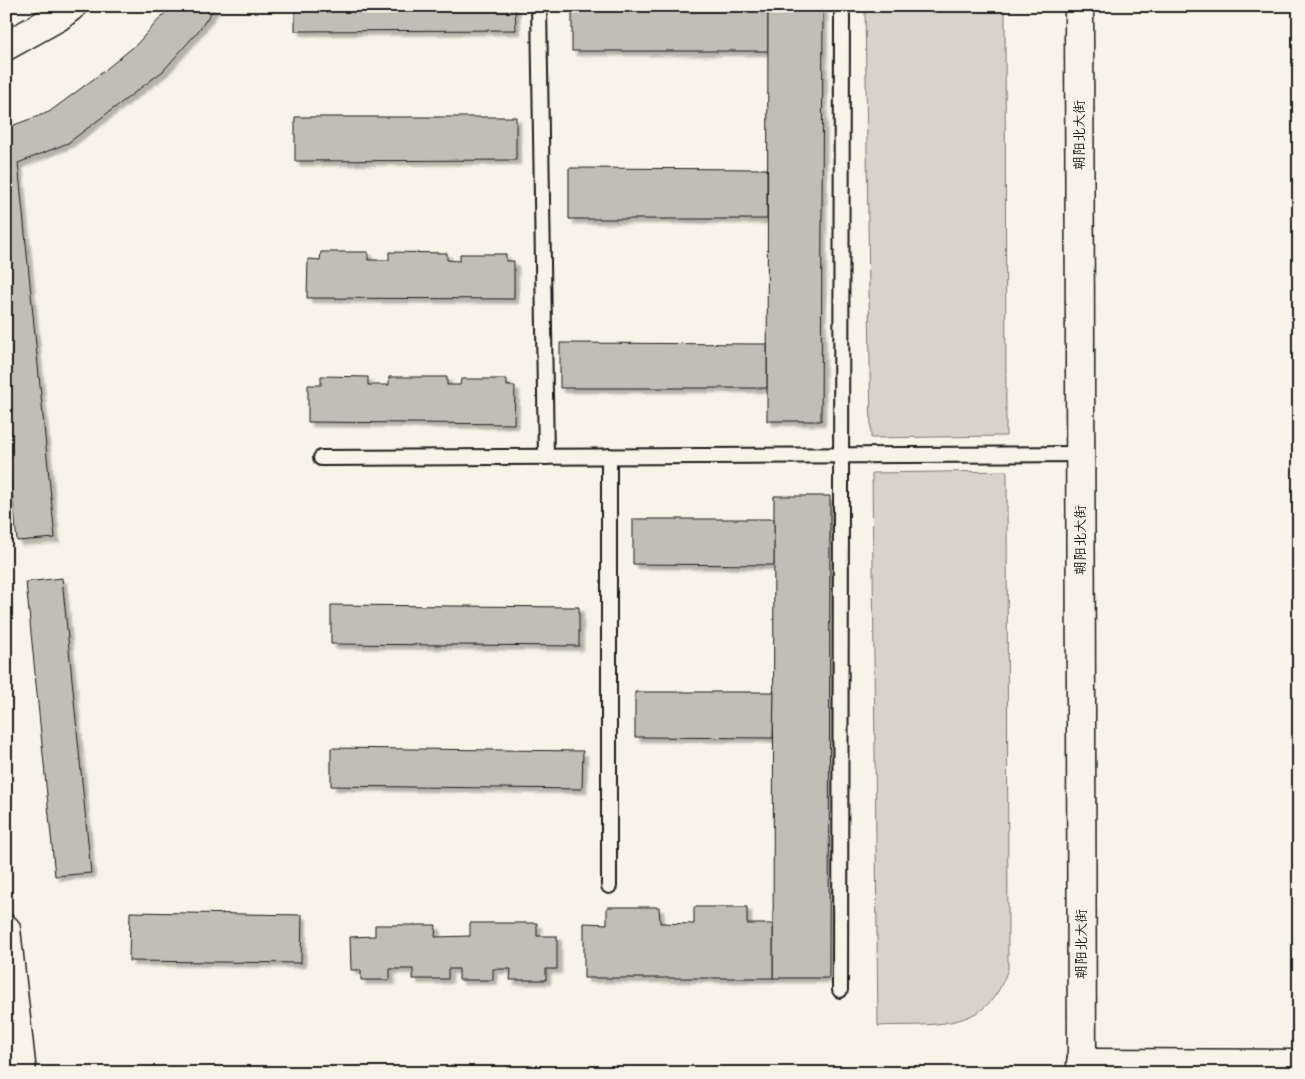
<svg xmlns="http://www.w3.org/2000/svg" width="1305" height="1079" viewBox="0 0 1305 1079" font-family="'Comic Neue','LXGW WenKai TC',sans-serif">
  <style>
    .green { fill: #d7d3cb; stroke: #7a7874 }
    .building { fill: #c0beb5; stroke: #1c1c1c; filter: url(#shadow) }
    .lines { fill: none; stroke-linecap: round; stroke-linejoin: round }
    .lane-casing { stroke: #1c1c1c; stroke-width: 18 }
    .street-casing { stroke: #1c1c1c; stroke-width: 31 }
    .secondary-casing { stroke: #1c1c1c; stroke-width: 31 }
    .lane { stroke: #f7f3e8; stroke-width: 14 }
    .street { stroke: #f7f3e8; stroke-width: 28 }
    .secondary { stroke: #f7f3e8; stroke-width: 28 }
    .labels { text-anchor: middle; stroke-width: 4.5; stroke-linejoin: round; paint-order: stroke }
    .street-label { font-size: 14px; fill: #1c1c1c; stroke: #f7f3e8 }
  </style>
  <defs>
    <filter id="shadow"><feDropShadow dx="4.5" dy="4.5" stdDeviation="1" flood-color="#0004"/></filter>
  </defs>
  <rect width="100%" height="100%" fill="#f7f3e8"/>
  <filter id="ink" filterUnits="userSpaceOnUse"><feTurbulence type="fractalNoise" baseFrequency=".02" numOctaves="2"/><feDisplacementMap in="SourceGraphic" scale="10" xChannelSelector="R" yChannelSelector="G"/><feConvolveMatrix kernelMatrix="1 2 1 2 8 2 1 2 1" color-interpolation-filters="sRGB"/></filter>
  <g filter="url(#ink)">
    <!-- green -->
    <g class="green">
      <path d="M 865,6 L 1005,6 L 1006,436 L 871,438 Z"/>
      <path d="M 1007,471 L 1008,969 C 1003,982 998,995 987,1005 C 961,1030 910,1024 878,1026 L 872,473 Z"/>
    </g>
    <!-- building -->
    <g class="building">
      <path d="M 171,6 L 216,6 L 199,30 L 163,71 L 68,143 L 18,163 L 55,538 L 17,541 L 6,432 L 6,128 L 49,112 L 99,75 L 137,44 Z"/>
      <path d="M 295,6 L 515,6 L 516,30 L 295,31 Z"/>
      <rect x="572" y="6" width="196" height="45"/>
      <path d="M 768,6 L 823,6 L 821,421 L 767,421 Z"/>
      <path d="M 295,117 L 516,117 L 516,160 L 295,161 Z"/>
      <path d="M 569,168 L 767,169 L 767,219 L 569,219 Z"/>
      <path d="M 321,252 L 368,252 L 368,260 L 389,260 L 389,252 L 447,253 L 447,260 L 460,261 L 460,254 L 506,254 L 506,261 L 514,261 L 514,299 L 307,298 L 308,259 L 320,260 Z"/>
      <path d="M 560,343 L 767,344 L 767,388 L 560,388 Z"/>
      <path d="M 321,376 L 368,377 L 368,385 L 389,385 L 389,377 L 447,377 L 447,385 L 460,385 L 461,379 L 507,379 L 507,386 L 515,386 L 514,424 L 308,422 L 308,385 L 321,385 Z"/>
      <path d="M 774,496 L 830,496 L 829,978 L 773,978 Z"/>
      <path d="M 633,519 L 774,519 L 774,565 L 633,564 Z"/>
      <path d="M 62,578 L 91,873 L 55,876 L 26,582 Z"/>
      <path d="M 331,605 L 579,607 L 579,646 L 331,644 Z"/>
      <path d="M 635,692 L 774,692 L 773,738 L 635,737 Z"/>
      <path d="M 331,748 L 583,751 L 582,789 L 331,786 Z"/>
      <path d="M 607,907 L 659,907 L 660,923 L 694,924 L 694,907 L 747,907 L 747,924 L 773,924 L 773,978 L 584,978 L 584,923 L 607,924 Z"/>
      <path d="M 130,912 L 302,915 L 301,963 L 129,961 Z"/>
      <path d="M 470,923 L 537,923 L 537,936 L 557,936 L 557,969 L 546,969 L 546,980 L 510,980 L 511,969 L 493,969 L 493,980 L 459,980 L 459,969 L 448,969 L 448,979 L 413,979 L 413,969 L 390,969 L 390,980 L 361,980 L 361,970 L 351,970 L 350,937 L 375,936 L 375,925 L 436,925 L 435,937 L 470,936 Z"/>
    </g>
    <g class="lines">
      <defs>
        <g id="lane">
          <path d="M 539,6 L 546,457"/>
          <path d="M 321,458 L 1080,454"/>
          <path d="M 609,886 L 609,456"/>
          <path d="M 840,990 L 842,6"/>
        </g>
        <g id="street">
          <path d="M 6,46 L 58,17 L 72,6"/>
          <path d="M 6,929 L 22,1073"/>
          <path d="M 1081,1063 L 1299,1064"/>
        </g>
        <path id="secondary" d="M 1079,6 L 1082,1073"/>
      </defs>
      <!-- lane casing -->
      <use href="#lane" class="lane-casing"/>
      <!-- street casing -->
      <use href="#street" class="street-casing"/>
      <!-- secondary casing -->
      <use href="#secondary" class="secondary-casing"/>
      <!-- lane -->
      <use href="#lane" class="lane"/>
      <!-- street -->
      <use href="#street" class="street"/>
      <!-- secondary -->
      <use href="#secondary" class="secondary"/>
    </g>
  </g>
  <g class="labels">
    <!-- street labels -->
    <g class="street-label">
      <text transform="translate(1079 135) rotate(-90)" y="5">朝阳北大街</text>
      <text transform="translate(1080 540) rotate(-90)" y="5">朝阳北大街</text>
      <text transform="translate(1081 944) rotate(-90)" y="5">朝阳北大街</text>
    </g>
  </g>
  <!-- margin -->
  <rect width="1305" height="1079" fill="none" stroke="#f7f3e8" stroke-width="25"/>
  <rect x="12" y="12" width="1280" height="1054" fill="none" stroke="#1c1c1c" stroke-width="2" filter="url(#ink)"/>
</svg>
